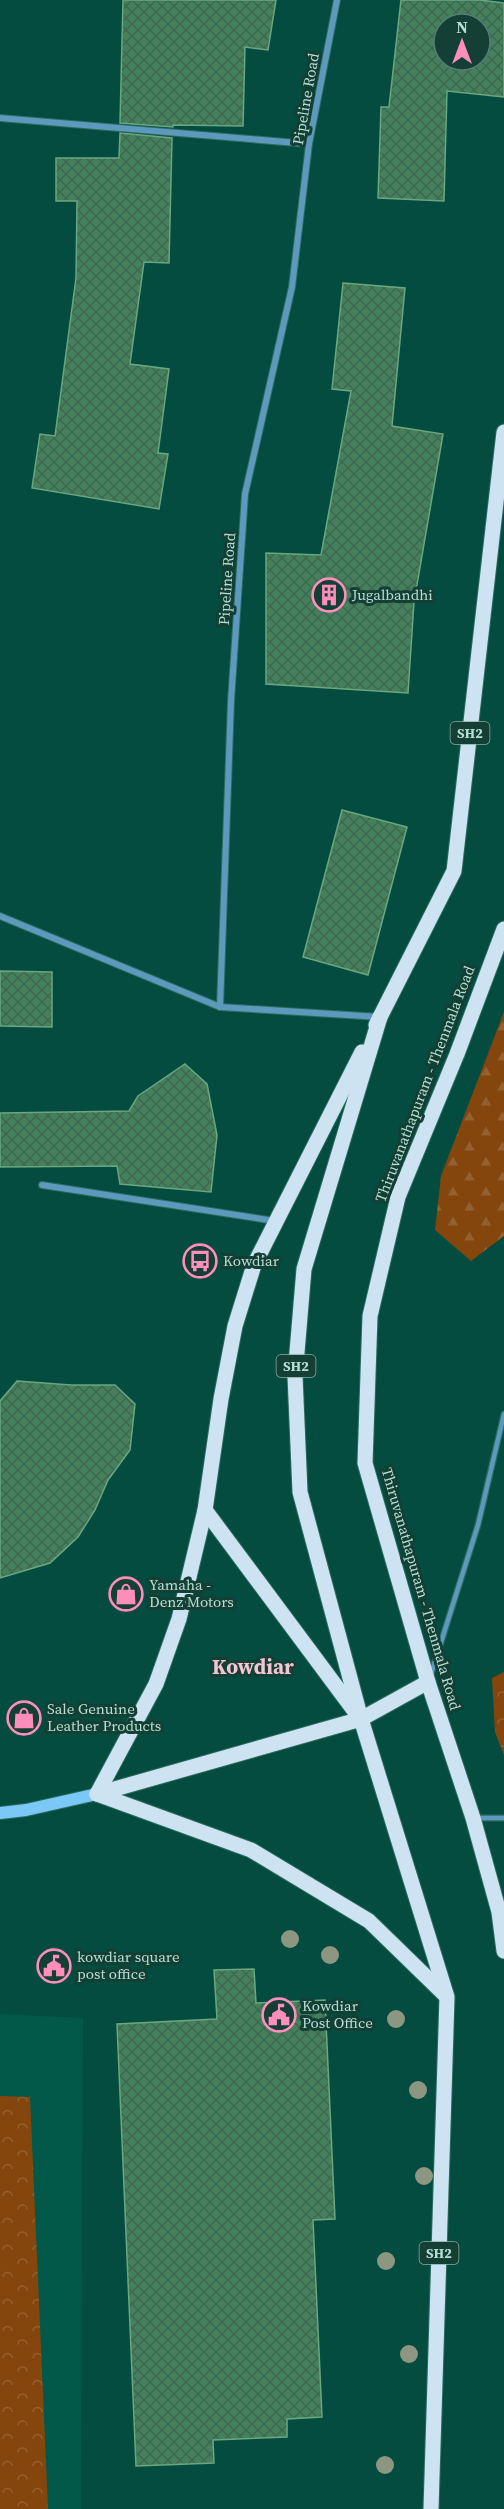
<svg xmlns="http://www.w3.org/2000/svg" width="504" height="2509" viewBox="0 0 504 2509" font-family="'Source Serif 4',serif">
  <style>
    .built { fill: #025849 }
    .forest { fill: url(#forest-firs) }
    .park { fill: url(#park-crowns) }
    .building { fill: url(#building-cross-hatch); stroke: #6aa781; stroke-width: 1.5; fill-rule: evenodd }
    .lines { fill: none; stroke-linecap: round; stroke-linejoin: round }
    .lane-casing { stroke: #2b6c5f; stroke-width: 7 }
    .street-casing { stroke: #2b6c5f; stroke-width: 8 }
    .secondary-casing { stroke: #2b6c5f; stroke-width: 14 }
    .primary-casing { stroke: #2b6c5f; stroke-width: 17 }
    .lane { stroke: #5c99bc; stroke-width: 4.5 }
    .street { stroke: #5c99bc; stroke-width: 6 }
    .secondary { stroke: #7bc7f5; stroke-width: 12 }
    .primary { stroke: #cde3f2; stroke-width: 15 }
    .tree { fill: #8d9680 }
    .labels { text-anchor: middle; stroke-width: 6; stroke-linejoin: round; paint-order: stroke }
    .shield { fill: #133f35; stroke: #86aea3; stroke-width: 1.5 }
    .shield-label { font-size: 14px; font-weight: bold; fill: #b7ddd2 }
    .street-label { font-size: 15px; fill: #b7ddd2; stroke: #133f35 }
    .poi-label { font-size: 15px; fill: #b7ddd2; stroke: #133f35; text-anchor: start }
    .district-label { font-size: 21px; font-weight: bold; fill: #f5c4d5; stroke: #133f35 }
  </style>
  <defs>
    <pattern id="forest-firs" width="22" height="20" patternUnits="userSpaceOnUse" patternTransform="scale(1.5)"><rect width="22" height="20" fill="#85460d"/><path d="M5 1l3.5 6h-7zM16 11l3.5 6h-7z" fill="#94602f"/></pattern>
    <pattern id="park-crowns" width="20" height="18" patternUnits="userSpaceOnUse" patternTransform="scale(1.5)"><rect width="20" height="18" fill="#85460d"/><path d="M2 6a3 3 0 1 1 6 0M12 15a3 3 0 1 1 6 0" fill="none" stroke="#94602f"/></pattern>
    <pattern id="building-cross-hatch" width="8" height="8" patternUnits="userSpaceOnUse" patternTransform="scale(1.5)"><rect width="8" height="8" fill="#44805c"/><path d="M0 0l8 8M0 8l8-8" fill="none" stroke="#3f6750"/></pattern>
  </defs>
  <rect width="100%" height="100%" fill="#044c3f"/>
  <!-- built -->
  <path class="built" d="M 0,2014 L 83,2018 L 81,2509 L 0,2509 Z"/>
  <!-- forest -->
  <path class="forest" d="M 504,1012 L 504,1236 L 471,1261 L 435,1230 L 441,1176 Z"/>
  <!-- park -->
  <g class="park">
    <path d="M 504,1672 L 504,1755 L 495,1732 L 492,1678 Z"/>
    <path d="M 0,2096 L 30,2097 L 48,2509 L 0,2509 Z"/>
  </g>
  <!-- building -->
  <g class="building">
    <path d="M 123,0 L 276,0 L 268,50 L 245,47 L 243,126 L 173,125 L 173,127 L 120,123 Z"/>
    <path d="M 401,0 L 480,0 L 504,3 L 504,97 L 447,91 L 444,201 L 378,198 L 381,107 L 389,107 ZM 444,24 L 480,24 L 480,60 L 444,60 Z"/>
    <path d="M 120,133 L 172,138 L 169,263 L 144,262 L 130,364 L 169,369 L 158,453 L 168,454 L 159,509 L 32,488 L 40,434 L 55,436 L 76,278 L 77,201 L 56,201 L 56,158 L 119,158 Z"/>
    <path d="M 343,283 L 405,288 L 392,426 L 443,434 L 414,602 L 408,693 L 266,684 L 266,553 L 321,555 L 351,391 L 332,389 Z"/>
    <path d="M 342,810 L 407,827 L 368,975 L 303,957 Z"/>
    <path d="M 0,971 L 52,972 L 52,1027 L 0,1026 Z"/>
    <path d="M 185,1064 L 207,1084 L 217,1135 L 211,1192 L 120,1184 L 117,1166 L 0,1167 L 0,1113 L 129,1111 L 138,1096 Z"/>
    <path d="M 17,1381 L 71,1385 L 115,1385 L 135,1404 L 130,1450 L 108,1480 L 95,1510 L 78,1537 L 50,1563 L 0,1578 L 0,1401 Z"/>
    <path d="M 254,1969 L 256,2003 L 325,2000 L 335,2219 L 313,2220 L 322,2417 L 287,2419 L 287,2437 L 213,2440 L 214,2463 L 136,2466 L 117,2024 L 217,2019 L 214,1970 Z"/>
  </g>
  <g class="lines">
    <defs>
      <g id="lane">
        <path d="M 431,1674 L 478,1525 L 504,1414"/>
        <path d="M 476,1818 L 504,1818"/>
      </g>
      <g id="street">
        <path d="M 0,118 L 309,144"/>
        <path d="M 0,916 L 220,1007 L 380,1017"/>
        <path d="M 220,1007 L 231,701 L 245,494 L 292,287 L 309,144 L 337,0"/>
        <path d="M 42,1185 L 275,1221"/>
      </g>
      <path id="secondary" d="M 0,1813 L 26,1810 L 97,1794"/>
      <g id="primary">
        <path d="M 504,929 L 457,1054 L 398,1197 L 370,1316 L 365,1463 L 428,1682 L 473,1818 L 499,1912 L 504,1951"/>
        <path d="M 380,1017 L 304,1269 L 295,1376 L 300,1492 L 361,1719 L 447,1997 L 431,2509"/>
        <path d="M 376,1025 L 454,871 L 504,432"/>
        <path d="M 205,1510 L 356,1713"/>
        <path d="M 97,1794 L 156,1684 L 179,1619 L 205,1510 L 221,1399 L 235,1326 L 254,1265 L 362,1052"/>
        <path d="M 97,1794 L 251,1850 L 369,1921 L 445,1995"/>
        <path d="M 97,1794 L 361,1719 L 428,1682"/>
      </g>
    </defs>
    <!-- lane casing -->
    <use href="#lane" class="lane-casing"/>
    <!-- street casing -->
    <use href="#street" class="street-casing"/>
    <!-- secondary casing -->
    <use href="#secondary" class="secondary-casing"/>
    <!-- primary casing -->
    <use href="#primary" class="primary-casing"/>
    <!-- lane -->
    <use href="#lane" class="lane"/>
    <!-- street -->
    <use href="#street" class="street"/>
    <!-- secondary -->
    <use href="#secondary" class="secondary"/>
    <!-- primary -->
    <use href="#primary" class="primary"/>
  </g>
  <!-- trees -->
  <g class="tree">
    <circle cx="290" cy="1939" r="9"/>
    <circle cx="330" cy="1955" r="9"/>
    <circle cx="396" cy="2019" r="9"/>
    <circle cx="418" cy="2090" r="9"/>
    <circle cx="424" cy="2176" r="9"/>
    <circle cx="386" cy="2261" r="9"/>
    <circle cx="409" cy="2354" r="9"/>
    <circle cx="385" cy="2465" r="9"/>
  </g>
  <!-- icons -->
  <defs>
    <symbol id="building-ring" viewBox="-11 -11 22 22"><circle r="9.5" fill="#133f35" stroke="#ff8eba" stroke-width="1.5"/><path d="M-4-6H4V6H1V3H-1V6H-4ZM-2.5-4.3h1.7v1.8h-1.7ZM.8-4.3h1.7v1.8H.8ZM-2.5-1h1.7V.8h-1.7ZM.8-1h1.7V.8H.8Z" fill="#ff8eba"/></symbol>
    <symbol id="bus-ring" viewBox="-11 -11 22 22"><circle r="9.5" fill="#133f35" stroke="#ff8eba" stroke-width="1.5"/><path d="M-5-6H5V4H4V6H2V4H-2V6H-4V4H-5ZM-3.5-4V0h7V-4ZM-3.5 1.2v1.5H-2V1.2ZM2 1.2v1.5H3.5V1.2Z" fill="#ff8eba"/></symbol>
    <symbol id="shop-ring" viewBox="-11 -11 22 22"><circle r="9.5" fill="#133f35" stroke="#ff8eba" stroke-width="1.5"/><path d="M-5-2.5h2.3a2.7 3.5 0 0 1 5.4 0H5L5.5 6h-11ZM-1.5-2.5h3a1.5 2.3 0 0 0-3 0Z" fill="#ff8eba"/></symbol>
    <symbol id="civic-ring" viewBox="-11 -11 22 22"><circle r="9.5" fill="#133f35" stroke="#ff8eba" stroke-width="1.5"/><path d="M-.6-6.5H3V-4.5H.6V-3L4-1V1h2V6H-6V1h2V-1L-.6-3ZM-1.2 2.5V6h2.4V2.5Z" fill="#ff8eba"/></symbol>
  </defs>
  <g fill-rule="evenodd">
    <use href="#building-ring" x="310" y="576" width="38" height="38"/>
    <use href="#bus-ring" x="181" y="1242" width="38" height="38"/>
    <use href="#shop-ring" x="107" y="1575" width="38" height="38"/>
    <use href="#shop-ring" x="5" y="1699" width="38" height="38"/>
    <use href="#civic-ring" x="35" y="1947" width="38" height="38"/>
    <use href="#civic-ring" x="260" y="1996" width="38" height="38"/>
  </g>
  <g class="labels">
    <!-- shield labels -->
    <g class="shield">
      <rect x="450.5" y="722" width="39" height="22" rx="4.5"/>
      <rect x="276.5" y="1355" width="39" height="22" rx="4.5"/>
      <rect x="419.5" y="2242" width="39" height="22" rx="4.5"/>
    </g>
    <g class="shield-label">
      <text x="470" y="738">SH2</text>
      <text x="296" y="1371">SH2</text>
      <text x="439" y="2258">SH2</text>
    </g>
    <!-- street labels -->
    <g class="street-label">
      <text transform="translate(306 99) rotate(-80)" y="5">Pipeline Road</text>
      <text transform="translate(227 579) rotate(-86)" y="5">Pipeline Road</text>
      <text transform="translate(425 1084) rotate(-69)" y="5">Thiruvanathapuram - Thenmala Road</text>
      <text transform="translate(421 1589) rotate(74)" y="5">Thiruvanathapuram - Thenmala Road</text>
    </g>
    <!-- poi labels -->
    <g class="poi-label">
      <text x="352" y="600">Jugalbandhi</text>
      <text x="223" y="1266">Kowdiar</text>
      <text x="149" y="1590">Yamaha -<tspan x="149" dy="17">Denz Motors</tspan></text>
      <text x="47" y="1714">Sale Genuine<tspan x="47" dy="17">Leather Products</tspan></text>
      <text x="77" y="1962">kowdiar square<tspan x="77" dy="17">post office</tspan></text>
      <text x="302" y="2011">Kowdiar<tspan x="302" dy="17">Post Office</tspan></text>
    </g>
    <!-- district labels -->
    <g class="district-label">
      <text x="253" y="1674">Kowdiar</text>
    </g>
  </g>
  <!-- north arrow -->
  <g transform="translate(462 42)"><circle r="28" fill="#133f35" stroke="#557e74" stroke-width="1.5"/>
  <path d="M0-4.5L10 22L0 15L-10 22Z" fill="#ff8eba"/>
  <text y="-9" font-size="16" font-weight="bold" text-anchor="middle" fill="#b7ddd2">N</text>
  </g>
</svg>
